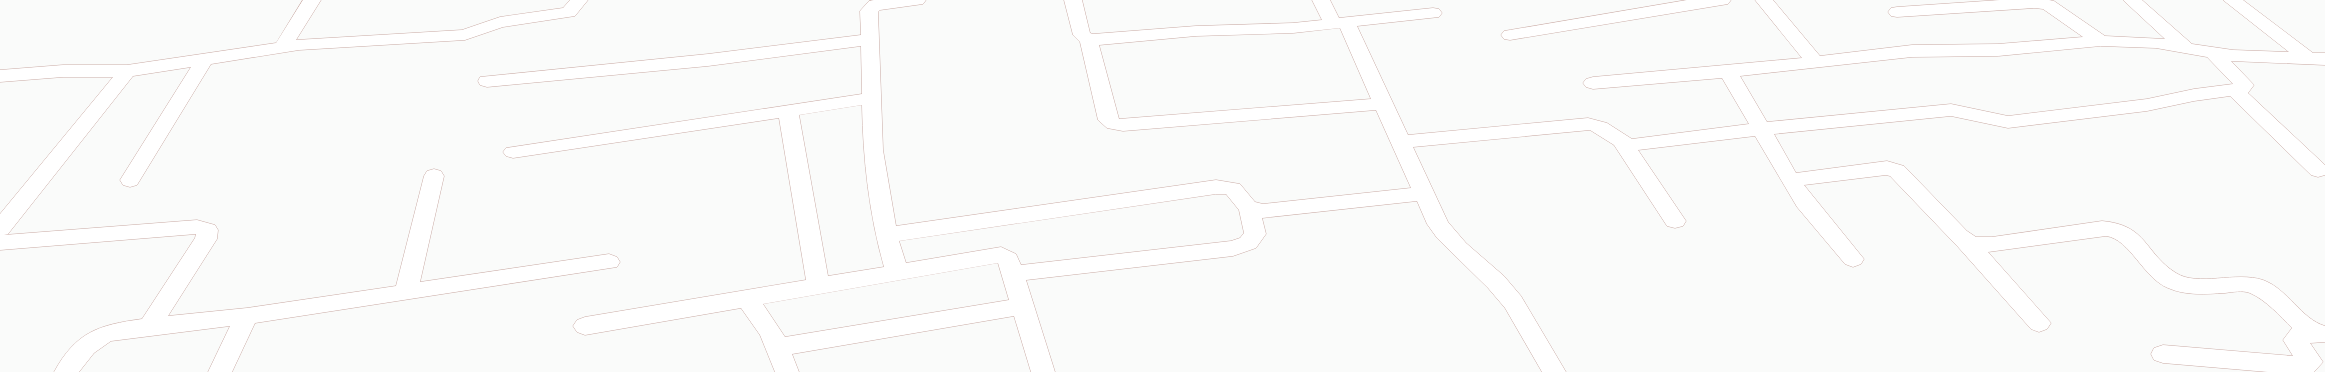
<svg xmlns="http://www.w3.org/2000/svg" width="2325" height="372" viewBox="0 0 2325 372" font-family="'Public Sans',sans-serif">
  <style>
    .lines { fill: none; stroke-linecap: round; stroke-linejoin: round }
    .minor-casing { stroke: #caaba5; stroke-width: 1 }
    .minor { fill: #fff; fill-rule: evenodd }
  </style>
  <rect width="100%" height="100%" fill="#fafbfa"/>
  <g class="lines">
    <defs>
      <g id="minor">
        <path d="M 303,0 L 321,0 L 296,40 L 462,30 L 500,17 L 563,8 L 570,0 L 588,0 L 575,16 L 503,27 L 465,40 L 299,50 L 211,64 L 137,185 L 130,187 L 123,185 L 120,180 L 191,67 L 133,76 L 8,234 L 4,235 L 197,220 L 215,225 L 218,230 L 217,239 L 168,316 L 247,308 L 396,286 L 424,176 L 427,171 L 434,169 L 441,171 L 444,176 L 420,282 L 609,254 L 617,257 L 620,262 L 617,267 L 255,323 L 232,372 L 208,372 L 230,326 L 111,341 L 94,353 L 79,372 L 54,372 C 76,332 98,325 142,319 L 195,238 L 196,234 L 0,250 L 0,214 L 113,77 L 63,77 L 0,82 L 0,70 L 63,65 L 127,65 L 276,43 Z"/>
        <path d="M 874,0 L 926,0 L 923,4 L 880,10 L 878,12 L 883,150 L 896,226 L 1216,180 L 1240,184 L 1255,202 L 1263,204 L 1411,188 L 1376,110 L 1123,131 L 1107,128 L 1098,120 L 1080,42 L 1073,35 L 1064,0 L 1082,0 L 1090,33 L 1093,34 L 1196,26 L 1293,23 L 1322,20 L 1312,0 L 1330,0 L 1339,18 L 1433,8 L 1439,9 L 1442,13 L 1439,17 L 1357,26 L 1408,135 L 1588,118 L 1607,123 L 1632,139 L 1749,124 L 1722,78 L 1593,89 L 1586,87 L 1583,83 L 1586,79 L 1593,77 L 1802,58 L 1755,0 L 1773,0 L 1820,56 L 1912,45 L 1998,44 L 2083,37 L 2043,9 L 2035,8 L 1897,17 L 1891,16 L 1888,12 L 1891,8 L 1897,7 L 2000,0 L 2049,0 L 2054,1 L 2105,36 L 2165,39 L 2123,0 L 2142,0 L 2192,44 L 2233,50 L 2289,52 L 2223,0 L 2243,0 L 2313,53 L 2325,53 L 2325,65 L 2231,61 L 2254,85 L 2248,93 L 2325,165 L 2325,175 L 2318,177 L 2311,175 L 2230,96 L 2194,101 L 2147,111 L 2008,128 L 1951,116 L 1774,134 L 1796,173 L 1887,161 L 1904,166 L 1967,231 L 1976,237 L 1992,237 L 2102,221 C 2148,225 2144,253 2176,273 C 2198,287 2236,271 2263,280 C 2288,289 2301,319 2325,326 L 2325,342 L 2310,343 L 2323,362 L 2314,372 L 2268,372 L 2163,363 L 2154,360 L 2151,354 L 2154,348 L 2163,345 L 2293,356 L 2283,340 L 2292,328 C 2280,316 2266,300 2250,293 C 2242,290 2233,292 2225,293 C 2206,294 2186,296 2168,288 C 2143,278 2130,239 2106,236 L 1988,252 L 2051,323 L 2047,329 L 2039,332 L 2031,329 L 1958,247 L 1890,176 L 1886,175 L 1804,185 L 1864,259 L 1861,264 L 1853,267 L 1845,264 L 1797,207 L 1755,136 L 1638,150 L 1686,221 L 1683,226 L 1675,228 L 1667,226 L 1614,145 L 1590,130 L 1413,147 L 1448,222 L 1466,243 L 1504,276 L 1521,296 L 1566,372 L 1542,372 L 1505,308 L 1488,288 L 1437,238 L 1427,224 L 1417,201 L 1262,218 L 1266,234 L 1256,248 L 1233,256 L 1026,280 L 1055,372 L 1031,372 L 1014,316 L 792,354 L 799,372 L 775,372 L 760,335 L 741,308 L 585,335 L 577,332 L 573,326 L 577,320 L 585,317 L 806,280 L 779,118 L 513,158 L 506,156 L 503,152 L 506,148 L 862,94 L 861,46 L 708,66 L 487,87 L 480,85 L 478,81 L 480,77 L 708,54 L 861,35 L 860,11 L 869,1 ZM 1340,28 L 1371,99 L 1119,119 L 1099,45 L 1196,36 L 1293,33 ZM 2101,46 L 2156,48 L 2207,57 L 2233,84 L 2194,89 L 2147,99 L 2008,116 L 1951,104 L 1767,122 L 1740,76 L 1912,57 L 1998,56 ZM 862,105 C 863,160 869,214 884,267 L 828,276 L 799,115 ZM 1216,194 L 1226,194 L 1239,210 L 1244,233 L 1240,238 L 1231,241 L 1021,265 L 1016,254 L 1001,247 L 906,263 L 899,241 ZM 998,263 L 1009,300 L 785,337 L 763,304 Z"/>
        <path d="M 1687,0 L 1731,0 L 1728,4 L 1722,5 L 1510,40 L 1504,39 L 1501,35 L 1504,31 L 1510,30 Z"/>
      </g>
    </defs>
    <!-- minor casing -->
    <use href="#minor" class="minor-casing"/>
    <!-- minor -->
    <use href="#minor" class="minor"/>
  </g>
</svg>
